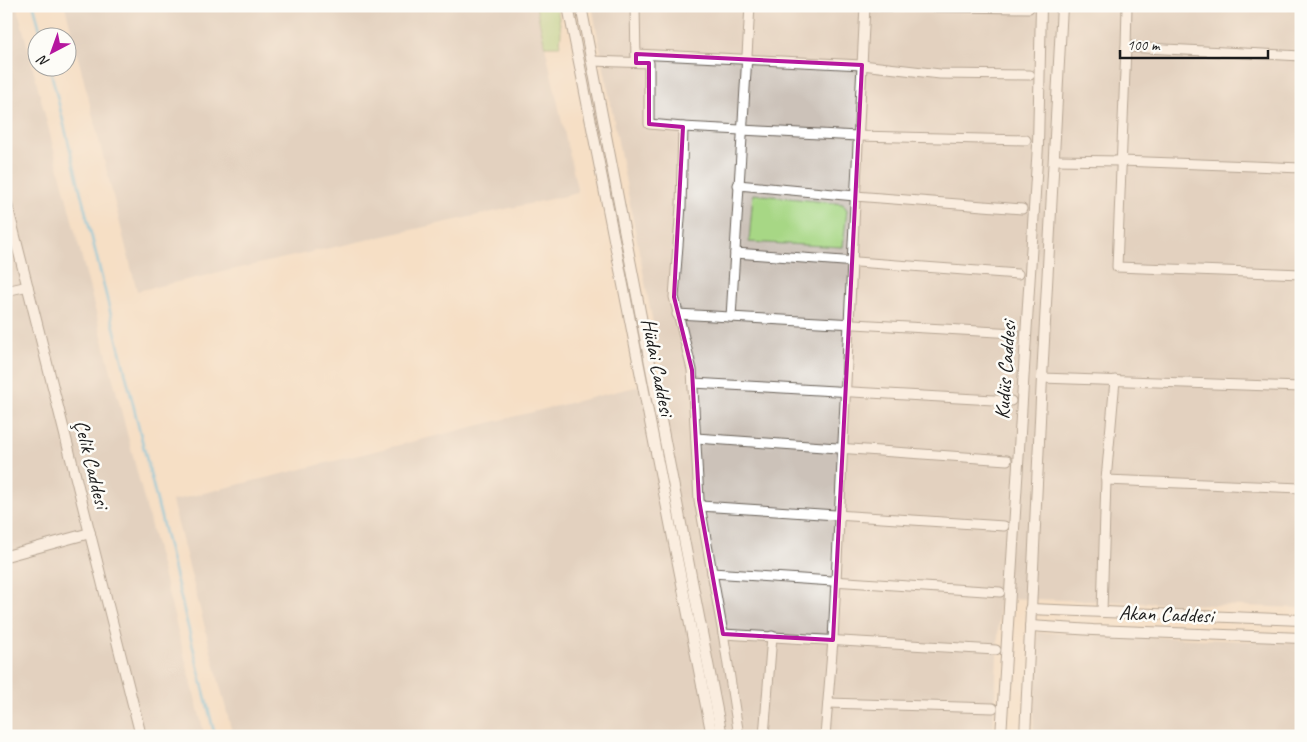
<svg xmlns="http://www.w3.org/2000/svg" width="1307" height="742" viewBox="0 0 1307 742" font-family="Caveat,sans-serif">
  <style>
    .industrial { fill: #ccc2b9 }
    .green { fill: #a7d785; stroke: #627a50 }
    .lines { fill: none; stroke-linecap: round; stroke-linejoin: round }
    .stream { stroke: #65bee2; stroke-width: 3 }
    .minor-casing { stroke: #686057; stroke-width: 11 }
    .tertiary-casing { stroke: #686057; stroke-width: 12 }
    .minor { stroke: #fff; stroke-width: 9 }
    .tertiary { stroke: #fff; stroke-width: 10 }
    .marked { fill: none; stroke: #b5179e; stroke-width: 4; stroke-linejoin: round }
    .labels { text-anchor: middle; stroke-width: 5; stroke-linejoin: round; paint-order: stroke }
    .street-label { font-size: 21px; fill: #1c1c1c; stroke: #fdfcf7 }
  </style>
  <rect width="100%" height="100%" fill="#fdfcf7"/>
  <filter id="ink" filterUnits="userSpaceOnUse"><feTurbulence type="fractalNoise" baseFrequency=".02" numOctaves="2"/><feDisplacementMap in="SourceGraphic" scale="10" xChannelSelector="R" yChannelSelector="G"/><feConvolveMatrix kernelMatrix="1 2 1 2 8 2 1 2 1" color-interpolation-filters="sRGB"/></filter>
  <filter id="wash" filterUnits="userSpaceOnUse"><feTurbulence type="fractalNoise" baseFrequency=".0096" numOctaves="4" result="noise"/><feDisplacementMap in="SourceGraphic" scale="20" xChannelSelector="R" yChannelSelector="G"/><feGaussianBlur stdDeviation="1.12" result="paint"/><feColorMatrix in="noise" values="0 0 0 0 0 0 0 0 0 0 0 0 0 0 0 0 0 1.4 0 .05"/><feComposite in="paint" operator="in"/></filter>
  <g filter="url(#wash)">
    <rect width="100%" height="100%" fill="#f5dfc5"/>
    <!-- industrial -->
    <g class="industrial">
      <path d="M 6,6 L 17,6 L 205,736 L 6,736 Z"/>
      <path d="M 65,6 L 536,6 L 578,193 L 137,291 Z"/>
      <path d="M 592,6 L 1301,6 L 1301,608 L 1000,598 L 993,736 L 233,736 L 172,501 L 622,390 L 664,381 Z"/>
      <path d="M 1037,632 L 1301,643 L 1301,736 L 1033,736 Z"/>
    </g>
    <!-- green -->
    <g class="green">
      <path d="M 536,6 L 557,6 L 561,31 L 560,46 L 545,46 Z"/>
      <path d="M 753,194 L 843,204 L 847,210 L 843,247 L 749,242 Z"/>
    </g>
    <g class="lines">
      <!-- stream -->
      <g class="stream">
        <path d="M 34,6 L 42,38"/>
        <path d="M 50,68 L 215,736"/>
      </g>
    </g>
  </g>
  <g filter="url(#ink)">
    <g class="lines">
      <defs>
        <g id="minor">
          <path d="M 635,6 L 636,60"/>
          <path d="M 874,6 L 1029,8"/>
          <path d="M 1127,6 L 1126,47 L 1301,56"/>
          <path d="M 1126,47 L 1117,267 L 1301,274"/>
          <path d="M 636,54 L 862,65 L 940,74 L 1030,75"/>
          <path d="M 592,61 L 649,63 L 649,124 L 683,127 L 681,206 L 674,297 L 692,370 L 699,500 L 724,639 L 739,736"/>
          <path d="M 683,127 L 858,136 L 1026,140"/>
          <path d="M 1055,160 L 1121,161 L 1301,168"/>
          <path d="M 738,185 L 855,196 L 1022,209"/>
          <path d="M 735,253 L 1018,274"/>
          <path d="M 6,291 L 28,286"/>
          <path d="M 677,314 L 1015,333"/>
          <path d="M 731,317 L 750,6"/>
          <path d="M 1042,378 L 1301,387"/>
          <path d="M 693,383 L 1011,401"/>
          <path d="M 696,438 L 1007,460"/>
          <path d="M 1106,480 L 1301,488"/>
          <path d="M 700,506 L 1004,526"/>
          <path d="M 712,573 L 1000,592"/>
          <path d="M 1102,612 L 1106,480 L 1115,380"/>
          <path d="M 723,634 L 996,650"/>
          <path d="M 828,703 L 993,708"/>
          <path d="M 764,736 L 772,636"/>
          <path d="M 825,736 L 833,640 L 865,6"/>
        </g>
        <g id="tertiary">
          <path d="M 568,6 L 712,736"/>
          <path d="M 581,6 L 722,736"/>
          <path d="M 6,201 L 141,736"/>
          <path d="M 6,556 L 90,533"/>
          <path d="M 1030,609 L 1301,620"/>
          <path d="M 1030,626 L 1093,630 L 1301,638"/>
          <path d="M 1001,736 L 1038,145 L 1041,6"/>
          <path d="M 1025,736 L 1042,378 L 1062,6"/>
        </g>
      </defs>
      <!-- minor casing -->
      <use href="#minor" class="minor-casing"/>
      <!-- tertiary casing -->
      <use href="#tertiary" class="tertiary-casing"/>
      <!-- minor -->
      <use href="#minor" class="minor"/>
      <!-- tertiary -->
      <use href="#tertiary" class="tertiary"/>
    </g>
  </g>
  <!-- marked area -->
  <path d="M0 0H1307V742H0ZM 636,54 L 862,65 L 833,640 L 723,634 L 699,500 L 692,370 L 674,297 L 683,127 L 649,124 L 649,63 L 636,63 Z" fill="#f5dfc5" fill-opacity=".55" fill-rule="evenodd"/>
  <path class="marked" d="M 636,54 L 862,65 L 833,640 L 723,634 L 699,500 L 692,370 L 674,297 L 683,127 L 649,124 L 649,63 L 636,63 Z"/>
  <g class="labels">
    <!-- street labels -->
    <g class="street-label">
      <text transform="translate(658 367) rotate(79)" y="7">Hüdai Caddesi</text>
      <text transform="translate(1005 370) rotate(-86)" y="7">Kudüs Caddesi</text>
      <text transform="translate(92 464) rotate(76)" y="7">Çelik Caddesi</text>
      <text transform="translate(1166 614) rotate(2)" y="7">Akan Caddesi</text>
    </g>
  </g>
  <!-- margin -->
  <rect width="1307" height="742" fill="none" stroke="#fdfcf7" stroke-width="25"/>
  <!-- north arrow -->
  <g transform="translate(52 52) rotate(221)"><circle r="24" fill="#fdfcf7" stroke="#a3a29f"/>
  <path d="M0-4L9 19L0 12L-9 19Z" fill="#b5179e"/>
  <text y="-8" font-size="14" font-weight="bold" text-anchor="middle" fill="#1c1c1c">N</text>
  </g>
  <!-- scale -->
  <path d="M1120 50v8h148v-8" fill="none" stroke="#1c1c1c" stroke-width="2.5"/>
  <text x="1127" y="50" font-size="15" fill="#1c1c1c" stroke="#fdfcf7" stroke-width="4" paint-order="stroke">100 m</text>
</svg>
